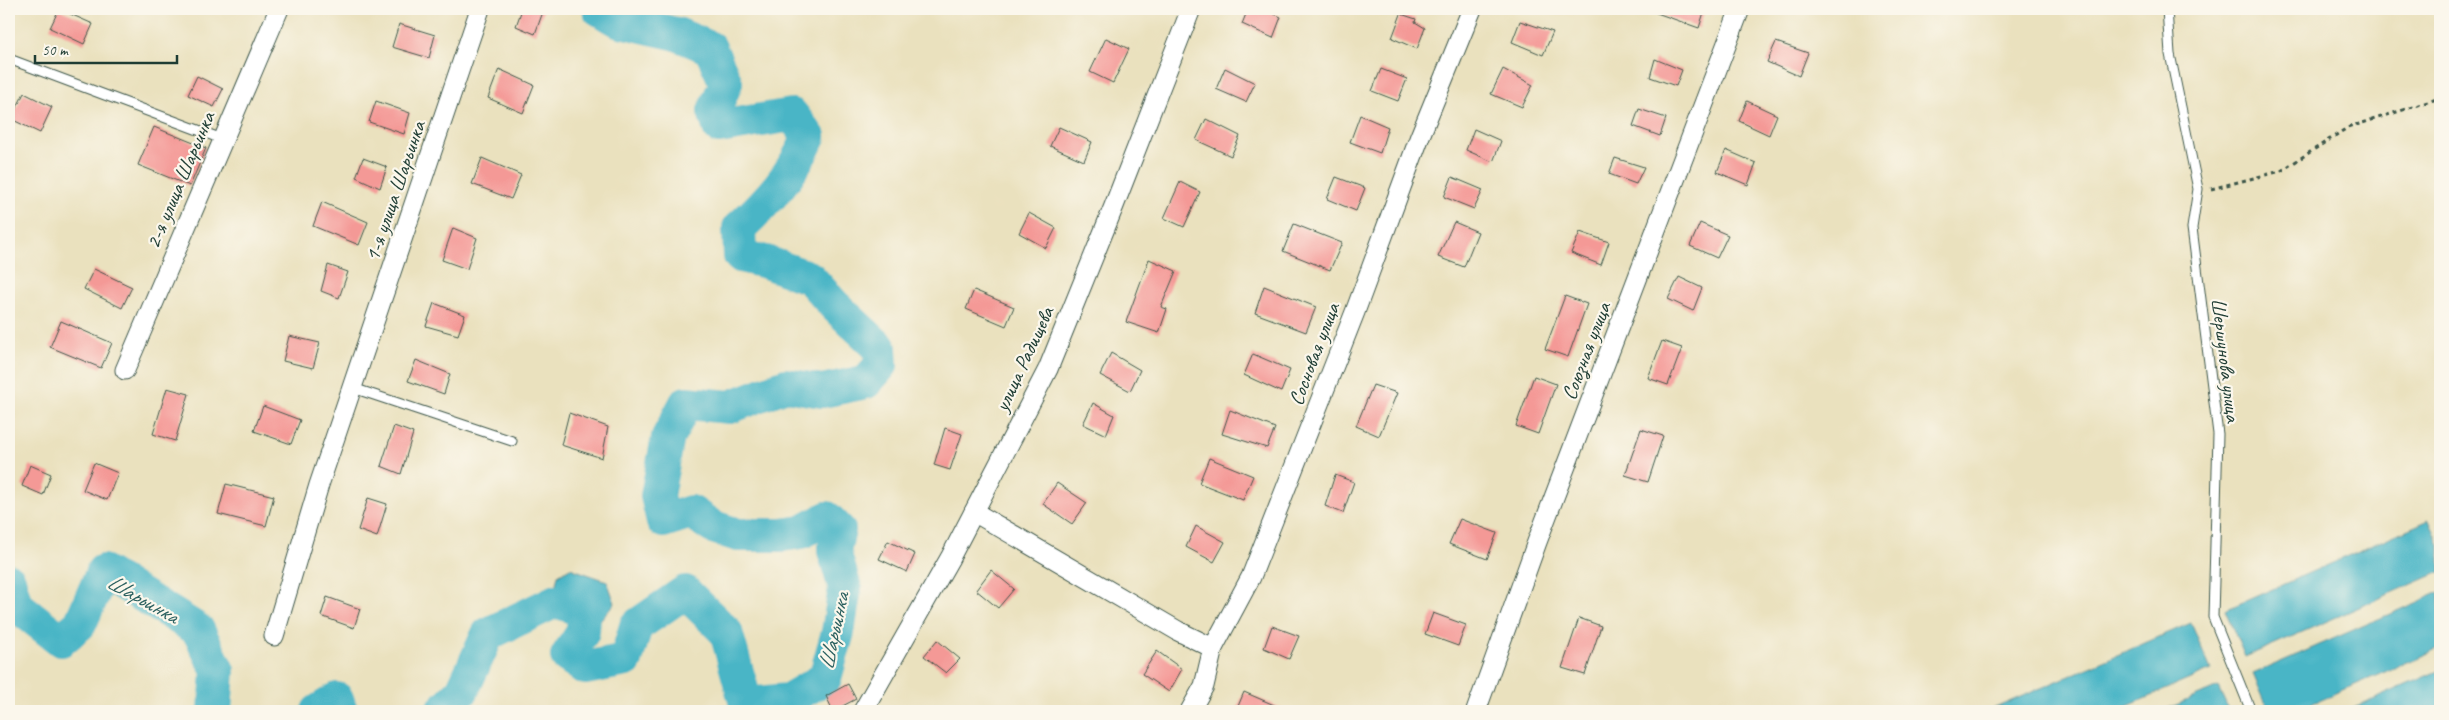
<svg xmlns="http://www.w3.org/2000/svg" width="2449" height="720" viewBox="0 0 2449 720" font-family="Caveat,sans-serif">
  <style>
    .water { fill: #4ab5c6; stroke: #34797d }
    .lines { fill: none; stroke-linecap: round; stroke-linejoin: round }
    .river { stroke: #4ab5c6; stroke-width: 34 }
    .building { fill: #f49996 }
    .lane-casing { stroke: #3d5649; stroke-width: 11 }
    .street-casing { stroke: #3d5649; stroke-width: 21 }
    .path { stroke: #3d5649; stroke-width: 3; stroke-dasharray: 4 4; stroke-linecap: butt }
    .lane { stroke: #fff; stroke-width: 9 }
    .street { stroke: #fff; stroke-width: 19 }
    .labels { text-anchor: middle; stroke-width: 4.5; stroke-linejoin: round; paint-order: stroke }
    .street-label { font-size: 21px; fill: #1f3d34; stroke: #fbf7ec }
    .water-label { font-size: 22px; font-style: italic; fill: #2c6160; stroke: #fbf7ec }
  </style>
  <rect width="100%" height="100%" fill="#fbf7ec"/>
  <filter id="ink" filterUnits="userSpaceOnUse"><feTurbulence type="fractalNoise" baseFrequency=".02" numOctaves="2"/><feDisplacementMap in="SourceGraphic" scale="10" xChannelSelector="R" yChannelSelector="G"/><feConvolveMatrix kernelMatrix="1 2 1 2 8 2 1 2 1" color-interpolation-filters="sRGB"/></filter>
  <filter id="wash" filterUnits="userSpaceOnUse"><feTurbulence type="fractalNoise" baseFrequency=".0096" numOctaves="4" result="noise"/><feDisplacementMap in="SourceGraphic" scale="20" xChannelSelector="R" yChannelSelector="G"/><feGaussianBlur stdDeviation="1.12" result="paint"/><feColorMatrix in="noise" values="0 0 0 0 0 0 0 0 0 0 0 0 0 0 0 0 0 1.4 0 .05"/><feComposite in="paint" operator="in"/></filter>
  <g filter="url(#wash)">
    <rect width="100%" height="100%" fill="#eae1be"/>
    <!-- water -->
    <g class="water">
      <path d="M 2429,520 L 2440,545 L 2440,572 L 2245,657 L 2225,610 Z"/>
      <path d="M 570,568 L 607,581 L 615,603 L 592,631 L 576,621 L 584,611 L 554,593 L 558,575 Z"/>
      <path d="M 2440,592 L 2440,648 L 2295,711 L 2269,711 L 2253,674 Z"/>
      <path d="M 2191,623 L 2211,670 L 2116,711 L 1988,711 Z"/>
      <path d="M 2440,670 L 2440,711 L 2347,711 Z"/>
      <path d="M 2218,687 L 2229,711 L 2162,711 Z"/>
    </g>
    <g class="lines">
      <!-- river -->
      <g class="river">
        <path d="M 9,580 L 16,605 L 61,640 L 80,624 L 103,571 L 198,630 L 218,671 L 215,711"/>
        <path d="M 318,711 L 337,699 L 341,711"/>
        <path d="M 442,711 L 462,691 L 488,634 L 556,601 L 584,611 L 583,632 L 567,656 L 585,668 L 626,660 L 636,626 L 685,592 L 726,632 L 746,704 L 788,700 L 825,678 L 838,632 L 845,588 L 834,551 L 839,530 L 827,518 L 802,532 L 782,535 L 738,535 L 713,527 L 691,512 L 663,521 L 657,496 L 668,437 L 686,403 L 730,407 L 786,385 L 822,391 L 866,382 L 881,365 L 880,348 L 834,305 L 810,278 L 766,262 L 740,256 L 739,228 C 770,199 792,175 809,137 L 792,115 L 719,127 L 714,111 L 726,83 L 710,48 L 677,34 L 620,21 L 599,9"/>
      </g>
    </g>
    <g id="blocks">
      <!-- building -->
      <g class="building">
        <path d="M 59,9 L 93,24 L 84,44 L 50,28 Z"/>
        <path d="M 522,9 L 544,9 L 535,34 L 516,26 Z"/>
        <path d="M 1248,9 L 1263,9 L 1281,17 L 1273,38 L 1242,24 Z"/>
        <path d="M 1651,9 L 1705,9 L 1699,28 L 1651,11 Z"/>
        <path d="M 1401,14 L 1416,19 L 1415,22 L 1425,28 L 1417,49 L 1392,38 Z"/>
        <path d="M 1520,21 L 1553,32 L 1543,55 L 1512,42 Z"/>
        <path d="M 399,24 L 435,35 L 429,58 L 392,47 Z"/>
        <path d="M 1106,38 L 1129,49 L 1113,83 L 1090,72 Z"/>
        <path d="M 1776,42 L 1808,53 L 1799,76 L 1767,62 Z"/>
        <path d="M 1655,59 L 1682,70 L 1676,86 L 1650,77 Z"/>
        <path d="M 1225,68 L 1255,83 L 1246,102 L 1216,89 Z"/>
        <path d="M 499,69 L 534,85 L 523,113 L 488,98 Z"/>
        <path d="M 1381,69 L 1407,79 L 1398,101 L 1372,91 Z"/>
        <path d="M 1503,69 L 1533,85 L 1522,107 L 1491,94 Z"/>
        <path d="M 197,76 L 223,89 L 214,107 L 188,95 Z"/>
        <path d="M 24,93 L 52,107 L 40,133 L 11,119 Z"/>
        <path d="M 376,101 L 410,113 L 404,134 L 369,122 Z"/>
        <path d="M 1747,101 L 1777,115 L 1769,135 L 1739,121 Z"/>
        <path d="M 1639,109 L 1666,118 L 1660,136 L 1633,126 Z"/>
        <path d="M 1360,115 L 1388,127 L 1380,153 L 1350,142 Z"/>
        <path d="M 1206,119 L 1240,136 L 1231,156 L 1196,140 Z"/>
        <path d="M 154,127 L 206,148 L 190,186 L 138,165 Z"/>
        <path d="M 1059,127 L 1092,142 L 1084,161 L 1050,146 Z"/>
        <path d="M 1474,129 L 1501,141 L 1493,162 L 1466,150 Z"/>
        <path d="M 1726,150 L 1756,163 L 1748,185 L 1717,172 Z"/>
        <path d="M 363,158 L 387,167 L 380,188 L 356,177 Z"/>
        <path d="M 482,158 L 521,175 L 511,199 L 472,184 Z"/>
        <path d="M 1615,158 L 1644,167 L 1636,184 L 1609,174 Z"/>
        <path d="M 1336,177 L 1365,188 L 1356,211 L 1327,199 Z"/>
        <path d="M 1452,177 L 1483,190 L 1474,209 L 1444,197 Z"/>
        <path d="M 1180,182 L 1200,192 L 1184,227 L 1164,218 Z"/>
        <path d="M 322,202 L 368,222 L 359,245 L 313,226 Z"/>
        <path d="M 1029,213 L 1056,228 L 1046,248 L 1019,233 Z"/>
        <path d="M 1454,222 L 1478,232 L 1464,267 L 1438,257 Z"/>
        <path d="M 1700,223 L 1728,235 L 1717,258 L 1690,246 Z"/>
        <path d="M 1294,224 L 1342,243 L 1330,270 L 1283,251 Z"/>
        <path d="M 453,228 L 477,238 L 467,269 L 442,260 Z"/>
        <path d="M 1580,232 L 1609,242 L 1601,265 L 1571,253 Z"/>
        <path d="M 1149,259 L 1176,271 L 1161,307 L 1167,309 L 1159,333 L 1126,322 Z"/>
        <path d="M 328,265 L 348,272 L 339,298 L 321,291 Z"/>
        <path d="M 94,269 L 132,287 L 122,308 L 84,289 Z"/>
        <path d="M 1679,277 L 1702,288 L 1693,311 L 1668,299 Z"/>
        <path d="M 1264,286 L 1316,307 L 1306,332 L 1255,313 Z"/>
        <path d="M 974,290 L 1014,307 L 1006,326 L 966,309 Z"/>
        <path d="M 1565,296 L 1587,304 L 1568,357 L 1545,349 Z"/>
        <path d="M 434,303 L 465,315 L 458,335 L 426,326 Z"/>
        <path d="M 61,321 L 112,343 L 101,368 L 50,347 Z"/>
        <path d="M 289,336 L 320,343 L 313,368 L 283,361 Z"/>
        <path d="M 1662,341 L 1682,348 L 1668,385 L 1648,378 Z"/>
        <path d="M 1111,353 L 1140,370 L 1130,391 L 1100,375 Z"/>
        <path d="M 1253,354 L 1290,370 L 1281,392 L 1244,375 Z"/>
        <path d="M 416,360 L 450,374 L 444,394 L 408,381 Z"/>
        <path d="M 1534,376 L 1556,384 L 1538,434 L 1516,426 Z"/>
        <path d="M 1373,385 L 1397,393 L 1379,436 L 1356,426 Z"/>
        <path d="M 167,388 L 189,394 L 175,441 L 153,434 Z"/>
        <path d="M 1093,403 L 1114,415 L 1106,435 L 1083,424 Z"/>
        <path d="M 263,406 L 300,420 L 291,444 L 254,431 Z"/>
        <path d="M 1230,410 L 1275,428 L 1267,448 L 1222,434 Z"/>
        <path d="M 569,413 L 608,427 L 602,458 L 561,445 Z"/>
        <path d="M 394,426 L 413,433 L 401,474 L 381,466 Z"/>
        <path d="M 945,428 L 962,434 L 950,470 L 934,465 Z"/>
        <path d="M 1641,429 L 1663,436 L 1648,482 L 1625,475 Z"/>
        <path d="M 1209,458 L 1253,476 L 1243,500 L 1199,483 Z"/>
        <path d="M 94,463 L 118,473 L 107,500 L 83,490 Z"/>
        <path d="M 30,465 L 51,474 L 43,495 L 22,486 Z"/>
        <path d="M 1335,475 L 1354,482 L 1343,513 L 1325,506 Z"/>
        <path d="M 1057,483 L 1087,503 L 1072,524 L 1043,504 Z"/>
        <path d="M 226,484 L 274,496 L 266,526 L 218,514 Z"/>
        <path d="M 368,498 L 387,504 L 377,537 L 358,530 Z"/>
        <path d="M 1460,519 L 1497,533 L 1487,559 L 1449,544 Z"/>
        <path d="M 1196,526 L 1225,542 L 1214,562 L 1186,547 Z"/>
        <path d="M 888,541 L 915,554 L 907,572 L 879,559 Z"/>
        <path d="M 991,570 L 1014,589 L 998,608 L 976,590 Z"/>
        <path d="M 327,597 L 360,609 L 354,628 L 321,616 Z"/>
        <path d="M 1433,613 L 1466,625 L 1458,646 L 1425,634 Z"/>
        <path d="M 1579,618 L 1601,626 L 1585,675 L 1562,668 Z"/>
        <path d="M 1272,626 L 1299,636 L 1289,659 L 1264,648 Z"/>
        <path d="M 937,640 L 960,659 L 946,673 L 924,656 Z"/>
        <path d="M 1157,651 L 1182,669 L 1169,692 L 1142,674 Z"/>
        <path d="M 848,684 L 856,699 L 833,711 L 826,696 Z"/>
        <path d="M 1244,692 L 1288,711 L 1236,711 Z"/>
      </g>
    </g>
  </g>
  <g filter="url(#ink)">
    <use href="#blocks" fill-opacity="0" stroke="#3d5649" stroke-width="1"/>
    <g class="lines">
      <defs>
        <g id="lane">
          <path d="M 2167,9 L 2170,54 L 2198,189 L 2192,228 L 2218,434 L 2213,617 L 2251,711"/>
          <path d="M 9,59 L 222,139"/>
          <path d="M 353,388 L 512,441"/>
        </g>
        <g id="street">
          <path d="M 125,370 L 279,9"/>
          <path d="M 974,512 L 1178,631 L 1213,648"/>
          <path d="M 274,636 L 319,485 L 480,9"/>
          <path d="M 863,711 L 950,558 L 1048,369 L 1114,206 L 1191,9"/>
          <path d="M 1190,711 L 1204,686 L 1213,648 L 1251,577 L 1355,312 L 1420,136 L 1472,9"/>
          <path d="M 1476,711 L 1537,542 L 1740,9"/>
        </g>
      </defs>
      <!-- lane casing -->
      <use href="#lane" class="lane-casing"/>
      <!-- street casing -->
      <use href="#street" class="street-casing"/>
      <!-- path -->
      <path class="path" d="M 2211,189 L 2281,171 L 2347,128 L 2440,98"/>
      <!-- lane -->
      <use href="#lane" class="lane"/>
      <!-- street -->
      <use href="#street" class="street"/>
    </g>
  </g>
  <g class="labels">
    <!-- street labels -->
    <g class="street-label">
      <text transform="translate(180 180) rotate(-67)" y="7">2-я улица Шарьинка</text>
      <text transform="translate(395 191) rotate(-71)" y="7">1-я улица Шарьинка</text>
      <text transform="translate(1586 351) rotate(-69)" y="7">Союзная улица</text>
      <text transform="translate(1314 354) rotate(-69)" y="7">Сосновая улица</text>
      <text transform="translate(1024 359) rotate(-65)" y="7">улица Радищева</text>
      <text transform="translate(2226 360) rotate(83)" y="7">Шершунова улица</text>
    </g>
    <!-- water labels -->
    <g class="water-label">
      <text transform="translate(143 598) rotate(29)" y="8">Шарьинка</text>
      <text transform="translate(833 631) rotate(-78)" y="8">Шарьинка</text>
    </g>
  </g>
  <!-- margin -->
  <rect width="2449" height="720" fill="none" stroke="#fbf7ec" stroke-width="30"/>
  <!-- scale -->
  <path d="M35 55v8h142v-8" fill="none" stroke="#1f3d34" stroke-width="2.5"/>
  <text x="42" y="55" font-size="15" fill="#1f3d34" stroke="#fbf7ec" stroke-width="4" paint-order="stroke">50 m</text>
</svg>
